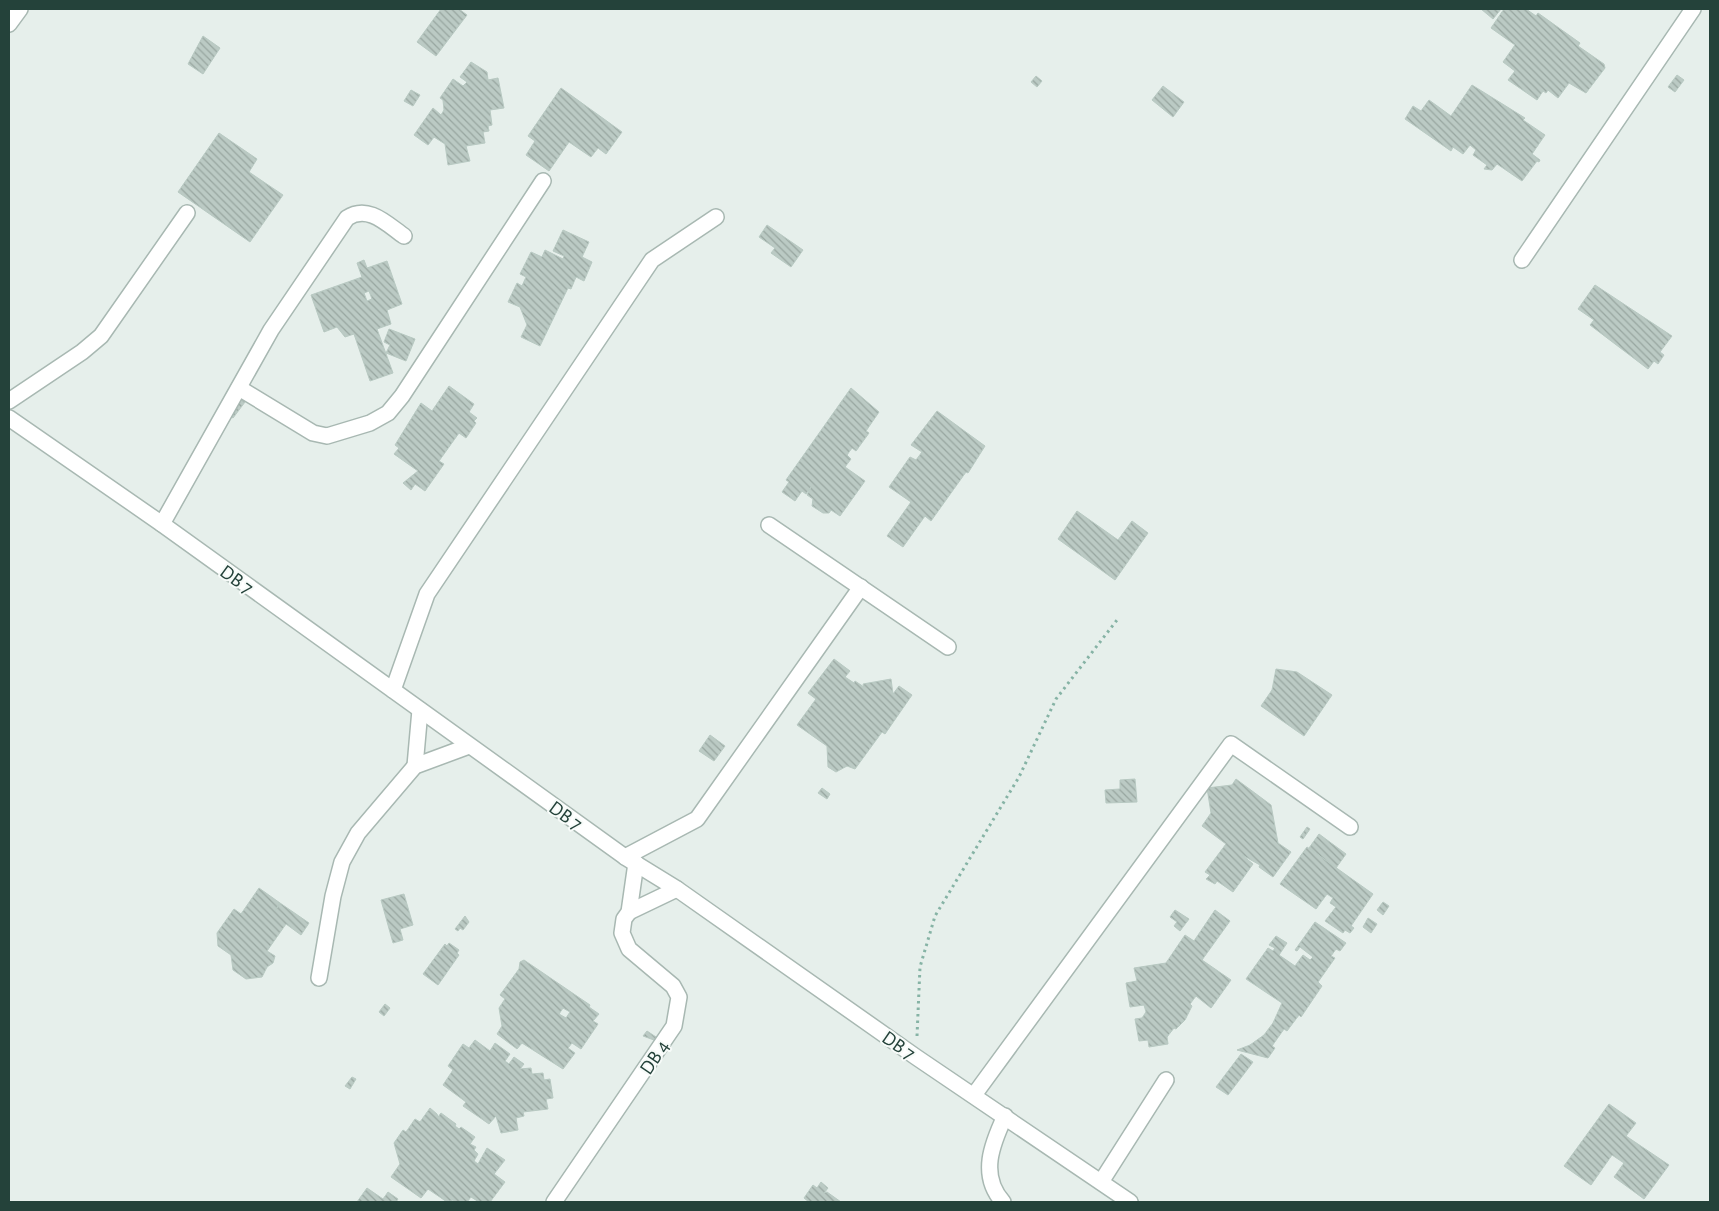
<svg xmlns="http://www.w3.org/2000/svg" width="1719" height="1211" viewBox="0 0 1719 1211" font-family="'Alegreya Sans',sans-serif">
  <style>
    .building { fill: url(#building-back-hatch); stroke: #b8c9c2; fill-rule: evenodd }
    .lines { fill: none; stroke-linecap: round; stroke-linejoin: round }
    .minor-casing { stroke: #a8b8b2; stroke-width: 18 }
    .path { stroke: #86b3a5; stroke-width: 3; stroke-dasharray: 2.5 4; stroke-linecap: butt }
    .minor { stroke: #fff; stroke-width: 15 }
    .labels { text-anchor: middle; stroke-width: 4; stroke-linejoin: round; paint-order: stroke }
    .street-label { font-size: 20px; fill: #24423a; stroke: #f7fbf9 }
  </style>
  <defs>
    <pattern id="building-back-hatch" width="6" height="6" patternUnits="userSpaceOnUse" patternTransform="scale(1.25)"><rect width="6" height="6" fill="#bbcac4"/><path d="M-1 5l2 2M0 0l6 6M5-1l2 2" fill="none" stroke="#98a6a0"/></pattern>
  </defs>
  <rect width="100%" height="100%" fill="#e6efeb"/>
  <!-- building -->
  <g class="building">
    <path d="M 441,9 L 459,9 L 467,15 L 436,56 L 417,42 Z"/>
    <path d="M 1481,9 L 1501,9 L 1493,19 Z"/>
    <path d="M 1504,9 L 1526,9 L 1536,16 L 1538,13 L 1580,43 L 1578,46 L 1604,64 L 1605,68 L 1586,93 L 1569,83 L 1558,98 L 1548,90 L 1546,93 L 1543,91 L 1537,100 L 1508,80 L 1515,71 L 1503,62 L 1515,45 L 1491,28 Z"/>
    <path d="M 203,36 L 220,48 L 203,74 L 188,64 Z"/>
    <path d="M 471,62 L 487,72 L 488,80 L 498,78 L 504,108 L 490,110 L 492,125 L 488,126 L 489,131 L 483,132 L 485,143 L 466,146 L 470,161 L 448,165 L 445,144 L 434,137 L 428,145 L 414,135 L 433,108 L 441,115 L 444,110 L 443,100 L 440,98 L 453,79 L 463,86 L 467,82 L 460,77 Z"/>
    <path d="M 1677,75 L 1684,80 L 1675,92 L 1668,87 Z"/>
    <path d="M 1036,76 L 1042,81 L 1037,87 L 1031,82 Z"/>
    <path d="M 1472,85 L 1525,118 L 1523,120 L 1545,135 L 1532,154 L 1540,160 L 1539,162 L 1537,161 L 1522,181 L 1497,164 L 1492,170 L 1484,169 L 1487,165 L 1473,155 L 1476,150 L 1470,145 L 1463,154 L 1453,147 L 1451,151 L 1405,119 L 1413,106 L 1421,111 L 1429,100 L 1451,116 Z"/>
    <path d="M 1163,86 L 1184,102 L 1173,117 L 1152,100 Z"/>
    <path d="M 561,88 L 622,132 L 606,154 L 598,148 L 591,157 L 569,142 L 549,171 L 526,155 L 535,141 L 528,136 Z"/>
    <path d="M 411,90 L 420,95 L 413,106 L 404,101 Z"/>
    <path d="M 219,133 L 257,159 L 249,172 L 283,195 L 250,242 L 178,192 Z"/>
    <path d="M 767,225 L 803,250 L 791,267 L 771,253 L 775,248 L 759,237 Z"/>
    <path d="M 563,230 L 589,242 L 582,257 L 592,262 L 584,281 L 576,277 L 571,289 L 568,288 L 540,346 L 521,337 L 527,325 L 520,307 L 508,302 L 517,283 L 522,286 L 526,277 L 520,274 L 531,252 L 542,257 L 545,250 L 563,259 L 564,256 L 553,251 Z"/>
    <path d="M 364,260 L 367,268 L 387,261 L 402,304 L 387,310 L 391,324 L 377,329 L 393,373 L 370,381 L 354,334 L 345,337 L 337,327 L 324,332 L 311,295 L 362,277 L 357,263 ZM 369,291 L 372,299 L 367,301 L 364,293 Z"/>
    <path d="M 1595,285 L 1672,336 L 1660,352 L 1664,355 L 1658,364 L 1654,361 L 1648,369 L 1590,325 L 1594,320 L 1578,309 Z"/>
    <path d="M 389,329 L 415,339 L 406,361 L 386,353 L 390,345 L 384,342 Z"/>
    <path d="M 449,386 L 474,404 L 469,412 L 477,418 L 474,421 L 476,423 L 466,438 L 459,433 L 439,461 L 444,464 L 425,491 L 415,484 L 411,490 L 403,483 L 418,471 L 394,454 L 399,448 L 395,445 L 421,403 L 432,411 Z"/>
    <path d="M 851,388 L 879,412 L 866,431 L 869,433 L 856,451 L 852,448 L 847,455 L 851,459 L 845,467 L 865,481 L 840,516 L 831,510 L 829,513 L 823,513 L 812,506 L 813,499 L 807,495 L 811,487 L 806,494 L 802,491 L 795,501 L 782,492 L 789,482 L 786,480 Z"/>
    <path d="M 236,395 L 245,402 L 233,418 L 224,412 Z"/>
    <path d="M 937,411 L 985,446 L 968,473 L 966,472 L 931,521 L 925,516 L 903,547 L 887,536 L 911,502 L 889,487 L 910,457 L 916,460 L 922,452 L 911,445 Z"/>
    <path d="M 1077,511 L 1118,540 L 1132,521 L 1148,533 L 1115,580 L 1058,539 Z"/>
    <path d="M 834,659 L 850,671 L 845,677 L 854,683 L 855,681 L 864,687 L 863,684 L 891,679 L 893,694 L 899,686 L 912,695 L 885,734 L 882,732 L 855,769 L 847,766 L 836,772 L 828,767 L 827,746 L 797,725 L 816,699 L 808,693 Z"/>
    <path d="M 1276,669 L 1297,672 L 1332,695 L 1304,736 L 1261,706 L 1272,690 Z"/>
    <path d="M 710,735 L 725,746 L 714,761 L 699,751 Z"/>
    <path d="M 1135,779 L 1137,802 L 1106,803 L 1105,790 L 1120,789 L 1120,780 Z"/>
    <path d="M 1236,779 L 1271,805 L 1278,843 L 1291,852 L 1273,877 L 1259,867 L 1260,865 L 1242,855 L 1253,864 L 1233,892 L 1217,881 L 1215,884 L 1206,879 L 1210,875 L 1205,872 L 1226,844 L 1202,826 L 1211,813 L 1207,788 L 1232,785 Z"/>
    <path d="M 822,788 L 830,794 L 827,799 L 818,793 Z"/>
    <path d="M 1307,827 L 1310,829 L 1303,839 L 1300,837 Z"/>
    <path d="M 1319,834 L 1346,854 L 1336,868 L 1309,848 Z"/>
    <path d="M 1307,847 L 1373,894 L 1351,926 L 1354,928 L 1350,933 L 1345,930 L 1343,933 L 1325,921 L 1336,907 L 1330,903 L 1333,898 L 1327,894 L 1316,909 L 1280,884 Z"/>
    <path d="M 259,888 L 280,903 L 275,911 L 280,903 L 309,923 L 301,935 L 286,924 L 267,951 L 275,956 L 273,963 L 267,967 L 262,977 L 246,979 L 233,970 L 231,955 L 218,946 L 217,933 L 234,909 L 241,914 Z"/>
    <path d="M 404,894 L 413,925 L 400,929 L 403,940 L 393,943 L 381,900 Z"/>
    <path d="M 1383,902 L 1389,906 L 1383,915 L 1377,910 Z"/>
    <path d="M 1175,910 L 1189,919 L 1180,931 L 1174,926 L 1177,922 L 1170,917 Z"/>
    <path d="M 1215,910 L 1230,921 L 1202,960 L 1231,980 L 1211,1008 L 1196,996 L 1190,1004 L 1192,1006 L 1185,1020 L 1176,1029 L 1174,1028 L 1167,1037 L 1168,1044 L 1149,1047 L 1148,1040 L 1139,1041 L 1135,1019 L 1142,1018 L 1146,1012 L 1144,1005 L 1130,1007 L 1126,983 L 1137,981 L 1134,968 L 1166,963 L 1185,935 L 1194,941 Z"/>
    <path d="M 465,916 L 469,922 L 463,930 L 460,928 L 458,931 L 455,929 Z"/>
    <path d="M 1368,918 L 1377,924 L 1371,933 L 1363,927 Z"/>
    <path d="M 1315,922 L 1346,943 L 1340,951 L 1336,949 L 1331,956 L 1335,958 L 1318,982 L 1322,986 L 1301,1017 L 1299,1015 L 1287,1031 L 1284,1029 L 1272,1046 L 1275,1048 L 1268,1058 L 1237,1050 L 1250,1045 L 1264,1035 L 1273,1023 L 1282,1003 L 1246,979 L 1268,948 L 1273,951 L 1275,948 L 1269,945 L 1276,936 L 1287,943 L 1279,955 L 1295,966 L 1303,955 L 1310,960 L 1313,957 L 1300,947 L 1297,951 L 1295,950 Z"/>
    <path d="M 449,943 L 459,950 L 457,953 L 459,955 L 438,985 L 423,974 L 445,944 L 447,946 Z"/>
    <path d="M 524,960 L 590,1005 L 589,1007 L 599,1014 L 593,1021 L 598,1024 L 581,1049 L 572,1043 L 568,1048 L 575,1053 L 563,1069 L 522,1043 L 517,1049 L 497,1034 L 502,1026 L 499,1008 L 505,999 L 500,995 L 519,969 L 520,962 ZM 563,1008 L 570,1012 L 566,1018 L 559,1014 Z"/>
    <path d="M 385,1004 L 390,1008 L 384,1016 L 379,1012 Z"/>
    <path d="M 647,1031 L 656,1037 L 654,1040 L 643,1036 Z"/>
    <path d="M 475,1040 L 490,1051 L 495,1043 L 510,1054 L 505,1061 L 509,1064 L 514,1057 L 524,1064 L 520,1069 L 531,1068 L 532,1074 L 543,1073 L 544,1080 L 550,1079 L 553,1098 L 546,1099 L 548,1109 L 523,1112 L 524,1116 L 516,1118 L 518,1130 L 501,1133 L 496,1116 L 489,1124 L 463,1106 L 466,1102 L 443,1085 L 453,1070 L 448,1066 L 463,1044 L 469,1048 Z"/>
    <path d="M 1241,1054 L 1253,1062 L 1228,1095 L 1216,1087 Z"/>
    <path d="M 352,1077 L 356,1079 L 350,1089 L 345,1086 Z"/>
    <path d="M 1609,1104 L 1636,1123 L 1626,1136 L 1669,1165 L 1644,1199 L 1614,1177 L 1624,1163 L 1612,1155 L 1591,1185 L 1564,1166 Z"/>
    <path d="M 430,1108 L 437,1114 L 438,1117 L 441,1113 L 456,1124 L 455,1126 L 459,1129 L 461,1127 L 475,1137 L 470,1144 L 476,1147 L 474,1150 L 478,1154 L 474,1161 L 478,1164 L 487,1148 L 505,1160 L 494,1174 L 505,1182 L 490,1202 L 479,1202 L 471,1197 L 467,1202 L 456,1202 L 453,1200 L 447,1202 L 428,1189 L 421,1198 L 391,1177 L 400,1164 L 394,1143 L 403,1130 L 406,1132 L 415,1119 L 420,1122 Z"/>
    <path d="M 821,1182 L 828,1188 L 824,1193 L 827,1192 L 841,1202 L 809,1202 L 804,1198 L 813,1185 L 817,1188 Z"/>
    <path d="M 367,1188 L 383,1199 L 388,1192 L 398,1199 L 396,1202 L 357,1202 Z"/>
  </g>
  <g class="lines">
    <defs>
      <g id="minor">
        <path d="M 9,24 L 20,9"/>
        <path d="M 1522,260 L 1693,9"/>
        <path d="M 239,388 L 313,433 L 327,436 L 370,423 L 388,413 L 402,396 L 543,181"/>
        <path d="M 9,401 L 82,352 L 101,336 L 187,213"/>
        <path d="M 9,418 L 162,524 L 625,857 L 677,889 L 916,1057 L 1130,1202"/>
        <path d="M 162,524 L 271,330 L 347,218 C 368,204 387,224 404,236"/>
        <path d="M 769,525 L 948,647"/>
        <path d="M 393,690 L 427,594 L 652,260 L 716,217"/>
        <path d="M 415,766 L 420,710"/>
        <path d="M 625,857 L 697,819 L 861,587"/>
        <path d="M 629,912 L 677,889"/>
        <path d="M 319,978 L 333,896 L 342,862 L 358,833 L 415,766 L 469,746"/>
        <path d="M 974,1095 L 1231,744 L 1350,827"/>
        <path d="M 1101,1182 L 1166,1080"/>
        <path d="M 554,1202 L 674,1026 L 679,997 L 673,986 L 629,949 L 622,933 L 624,919 L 629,912 L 636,863"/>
        <path d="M 1003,1202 C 979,1175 992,1144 1005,1116"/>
      </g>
    </defs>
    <!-- minor casing -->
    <use href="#minor" class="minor-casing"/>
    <!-- path -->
    <path class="path" d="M 917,1036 L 920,967 L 935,916 L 1019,777 L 1056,699 L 1117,620"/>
    <!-- minor -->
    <use href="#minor" class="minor"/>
  </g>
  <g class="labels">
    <!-- street labels -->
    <g class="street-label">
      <text transform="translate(237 579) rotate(36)" y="7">DB 7</text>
      <text transform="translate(566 815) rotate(36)" y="7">DB 7</text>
      <text transform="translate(899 1045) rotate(35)" y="7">DB 7</text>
      <text transform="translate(654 1057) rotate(-56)" y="7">DB 4</text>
    </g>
  </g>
  <!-- border -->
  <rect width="1719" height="1211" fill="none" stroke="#24423a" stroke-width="20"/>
</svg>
